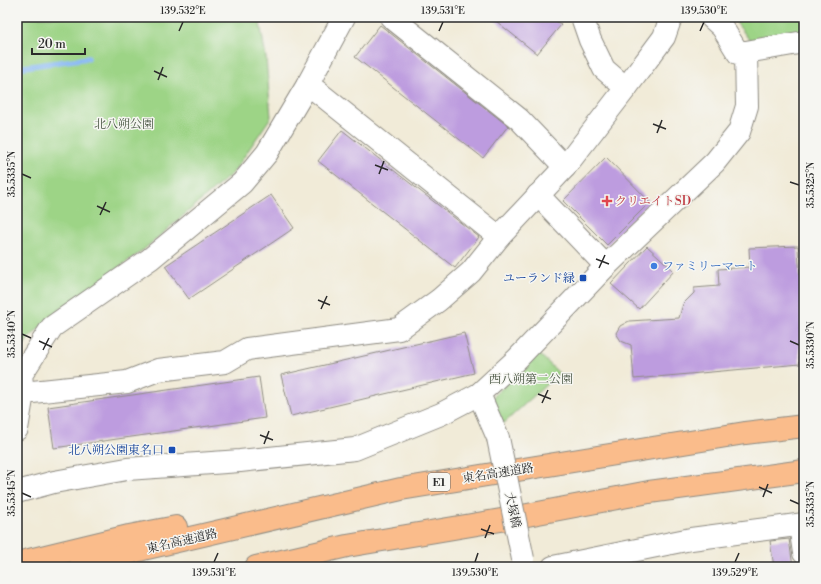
<svg xmlns="http://www.w3.org/2000/svg" width="821" height="584" viewBox="0 0 821 584" font-family="'Libre Bodoni','Noto Serif JP',serif">
  <style>
    .park { fill: #9dd486; stroke: #648058 }
    .lines { fill: none; stroke-linecap: round; stroke-linejoin: round }
    .stream { stroke: #89b9f4; stroke-width: 5.5 }
    .building { fill: #bd9cdf }
    .minor-casing { stroke: #8e8b82; stroke-width: 24 }
    .highway-casing { stroke: #8e8b82; stroke-width: 24 }
    .minor { stroke: #fff; stroke-width: 22 }
    .highway { stroke: #fabc8b; stroke-width: 22 }
    .minor-bridge-casing { stroke: #8e8b82; stroke-width: 24; stroke-linecap: butt }
    .minor-bridge { stroke: #fff; stroke-width: 22 }
    .ticks { fill: none; stroke: #2b2b2b; stroke-width: 1.5 }
    .health-dot { fill: #e0444e; stroke: #f6f6f2; stroke-width: 1.5 }
    .shop-dot { fill: #3f7fe0; stroke: #f6f6f2; stroke-width: 1.5 }
    .transit-dot { fill: #1a4fb4; stroke: #f6f6f2; stroke-width: 1.5 }
    .labels { text-anchor: middle; stroke-width: 3; stroke-linejoin: round; paint-order: stroke }
    .shield { fill: #f6f6f2; stroke: #686867; stroke-width: 1 }
    .shield-label { font-size: 11px; font-weight: bold; fill: #2b2b2b }
    .park-label { font-size: 12px; fill: #485542; stroke: #f6f6f2 }
    .health-label { font-size: 12px; fill: #be3a42; stroke: #f6f6f2; text-anchor: start }
    .shop-label { font-size: 12px; fill: #366cbe; stroke: #f6f6f2; text-anchor: start }
    .transit-label { font-size: 12px; fill: #164399; stroke: #f6f6f2; text-anchor: end }
    .street-label { font-size: 12px; fill: #2b2b2b; stroke: #f6f6f2 }
    .neatline { fill: none; stroke: #2b2b2b; stroke-width: 1.5 }
    .ticks-label { font-size: 10px; text-anchor: middle; fill: #2b2b2b }
  </style>
  <rect width="100%" height="100%" fill="#f6f6f2"/>
  <filter id="ink" filterUnits="userSpaceOnUse"><feTurbulence type="fractalNoise" baseFrequency=".025" numOctaves="2"/><feDisplacementMap in="SourceGraphic" scale="8" xChannelSelector="R" yChannelSelector="G"/><feConvolveMatrix kernelMatrix="1 2 1 2 8 2 1 2 1" color-interpolation-filters="sRGB"/></filter>
  <filter id="wash" filterUnits="userSpaceOnUse"><feTurbulence type="fractalNoise" baseFrequency=".012" numOctaves="4" result="noise"/><feDisplacementMap in="SourceGraphic" scale="16" xChannelSelector="R" yChannelSelector="G"/><feGaussianBlur stdDeviation="0.9" result="paint"/><feColorMatrix in="noise" values="0 0 0 0 0 0 0 0 0 0 0 0 0 0 0 0 0 1.4 0 .05"/><feComposite in="paint" operator="in"/></filter>
  <g filter="url(#wash)">
    <rect width="100%" height="100%" fill="#f1ebd8"/>
    <!-- park -->
    <g class="park">
      <path d="M 17,17 L 259,17 L 266,58 L 271,117 L 233,173 L 142,251 L 55,313 L 27,340 L 20,353 L 17,363 Z"/>
      <path d="M 732,17 L 804,17 L 804,30 L 751,42 Z"/>
      <path d="M 538,353 L 559,373 L 503,424 L 492,398 Z"/>
    </g>
    <g class="lines">
      <!-- stream -->
      <path class="stream" d="M 17,68 L 88,58"/>
    </g>
    <g id="blocks">
      <!-- building -->
      <g class="building">
        <path d="M 491,17 L 551,17 L 561,25 L 537,54 Z"/>
        <path d="M 380,25 L 508,126 L 483,158 L 355,57 Z"/>
        <path d="M 342,130 L 479,237 L 455,268 L 318,161 Z"/>
        <path d="M 606,157 L 650,202 L 607,245 L 563,201 Z"/>
        <path d="M 271,195 L 294,228 L 189,299 L 165,266 Z"/>
        <path d="M 647,246 L 674,271 L 639,309 L 611,284 Z"/>
        <path d="M 798,246 L 800,277 L 804,277 L 804,343 L 799,349 L 800,364 L 634,379 L 631,345 L 621,341 L 616,333 L 620,326 L 629,321 L 679,318 L 683,304 L 694,293 L 694,288 L 719,286 L 718,269 L 750,267 L 749,248 Z"/>
        <path d="M 464,333 L 474,373 L 291,416 L 281,375 Z"/>
        <path d="M 259,377 L 265,418 L 54,448 L 48,407 Z"/>
        <path d="M 789,539 L 793,567 L 774,567 L 770,541 Z"/>
      </g>
    </g>
  </g>
  <g filter="url(#ink)">
    <use href="#blocks" fill-opacity="0" stroke="#8e8b82" stroke-width="1"/>
    <g class="lines">
      <defs>
        <g id="minor">
          <path d="M 391,17 L 519,119 L 565,167"/>
          <path d="M 582,17 L 590,40 L 604,69 L 626,88"/>
          <path d="M 746,52 L 804,42"/>
          <path d="M 308,84 L 499,237"/>
          <path d="M 538,195 L 606,266"/>
          <path d="M 23,393 L 21,375 L 52,327 L 150,259 L 242,183 L 267,153 L 308,84 L 344,17"/>
          <path d="M 479,394 L 498,438"/>
          <path d="M 17,429 L 23,393 L 127,382 L 158,370 L 225,362 L 247,349 L 399,329 L 439,300 L 471,272 L 499,237 L 565,167 L 626,88 L 664,37 L 671,17"/>
          <path d="M 17,492 L 54,482 L 127,469 L 240,461 L 355,449 L 441,414 L 479,394 L 517,359 L 606,266 L 715,162 L 739,132 L 747,106 L 746,52 L 738,53 L 722,27 L 711,17"/>
          <path d="M 800,525 L 804,553"/>
          <path d="M 553,567 L 691,539 L 804,524"/>
        </g>
        <g id="highway">
          <path d="M 17,563 L 129,536 L 176,527"/>
          <path d="M 80,567 L 147,548 L 401,489 L 745,433 L 804,426"/>
          <path d="M 256,567 L 347,546 L 501,520 L 649,492 L 804,471"/>
        </g>
      </defs>
      <!-- minor casing -->
      <use href="#minor" class="minor-casing"/>
      <!-- highway casing -->
      <use href="#highway" class="highway-casing"/>
      <!-- minor -->
      <use href="#minor" class="minor"/>
      <!-- highway -->
      <use href="#highway" class="highway"/>
      <defs>
        <path id="minor-bridge" d="M 498,438 L 523,559"/>
      </defs>
      <!-- minor-bridge casing -->
      <use href="#minor-bridge" class="minor-bridge-casing"/>
      <!-- minor-bridge -->
      <use href="#minor-bridge" class="minor-bridge"/>
    </g>
  </g>
  <!-- ticks -->
  <path class="ticks" d="M 179,31 L 183,22M 439,31 L 443,22M 700,31 L 704,22M 154,71 L 167,77M 158,80 L 163,67M 653,124 L 666,129M 657,133 L 662,120M 375,165 L 388,170M 22,174 L 31,178M 379,174 L 384,161M 790,182 L 799,185M 97,206 L 110,212M 100,215 L 106,202M 596,259 L 609,264M 599,268 L 605,255M 318,300 L 330,305M 321,309 L 327,296M 22,334 L 31,338M 39,341 L 52,347M 790,341 L 799,345M 43,350 L 49,338M 538,394 L 551,399M 542,403 L 548,390M 260,435 L 273,440M 264,444 L 269,431M 759,487 L 772,493M 22,493 L 31,497M 763,497 L 768,484M 790,500 L 799,504M 481,529 L 494,534M 485,538 L 490,525M 214,562 L 218,553M 475,562 L 478,553M 735,562 L 739,553"/>
  <!-- markers -->
  <path class="health-dot" d="M605 195h4v4h4v4h-4v4h-4v-4h-4v-4h4z"/>
  <circle class="shop-dot" cx="654" cy="266" r="4"/>
  <g class="transit-dot">
    <rect x="579" y="274" width="8" height="8" rx="2"/>
    <rect x="168" y="446" width="8" height="8" rx="2"/>
  </g>
  <g class="labels">
    <!-- shield labels -->
    <rect class="shield" x="428" y="473" width="22" height="18" rx="3"/>
    <g class="shield-label">
      <text x="439" y="486">E1</text>
    </g>
    <!-- park labels -->
    <g class="park-label">
      <text x="124" y="128">北八朔公園</text>
      <text x="531" y="383">西八朔第二公園</text>
    </g>
    <!-- health labels -->
    <g class="health-label">
      <text x="615" y="205">クリエイトSD</text>
    </g>
    <!-- shop labels -->
    <g class="shop-label">
      <text x="662" y="270">ファミリーマート</text>
    </g>
    <!-- transit labels -->
    <g class="transit-label">
      <text x="575" y="282">ユーランド緑</text>
      <text x="164" y="454">北八朔公園東名口</text>
    </g>
    <!-- street labels -->
    <g class="street-label">
      <text transform="translate(498 473) rotate(-9)" y="4">東名高速道路</text>
      <text transform="translate(513 510) rotate(78)" y="4">大塚橋</text>
      <text transform="translate(182 541) rotate(-13)" y="4">東名高速道路</text>
    </g>
  </g>
  <!-- margin -->
  <rect width="821" height="584" fill="none" stroke="#f6f6f2" stroke-width="44"/>
  <!-- scale -->
  <path d="M32 48v6h53v-6" fill="none" stroke="#2b2b2b" stroke-width="2"/>
  <text x="38" y="48" font-size="12" fill="#2b2b2b" stroke="#f6f6f2" stroke-width="3" paint-order="stroke">20 m</text>
  <rect x="22" y="22" width="777" height="540" class="neatline"/>
  <g class="ticks-label">
    <text x="183" y="14">139.532°E</text>
    <text x="443" y="14">139.531°E</text>
    <text x="704" y="14">139.530°E</text>
    <text transform="translate(11 174) rotate(-90)" y="4">35.5335°N</text>
    <text transform="translate(810 185) rotate(-90)" y="4">35.5325°N</text>
    <text transform="translate(11 334) rotate(-90)" y="4">35.5340°N</text>
    <text transform="translate(810 345) rotate(-90)" y="4">35.5330°N</text>
    <text transform="translate(11 493) rotate(-90)" y="4">35.5345°N</text>
    <text transform="translate(810 504) rotate(-90)" y="4">35.5335°N</text>
    <text x="214" y="576">139.531°E</text>
    <text x="475" y="576">139.530°E</text>
    <text x="735" y="576">139.529°E</text>
  </g>
</svg>
